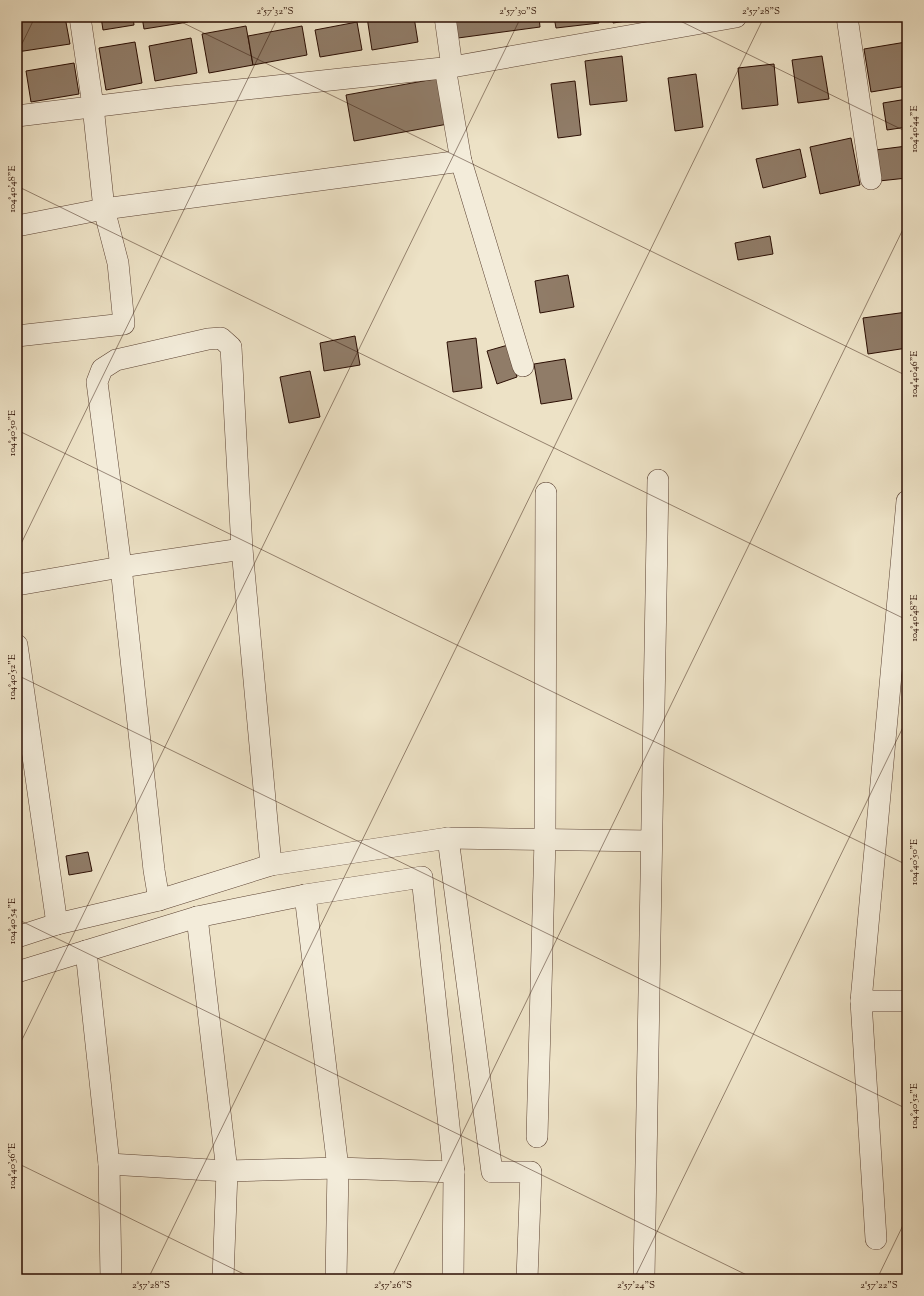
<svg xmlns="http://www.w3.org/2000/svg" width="924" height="1296" viewBox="0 0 924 1296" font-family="'Sorts Mill Goudy',serif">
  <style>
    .building { fill: #907c68; stroke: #2b0e03 }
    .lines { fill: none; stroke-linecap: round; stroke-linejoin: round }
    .minor-casing { stroke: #5c4334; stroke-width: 22 }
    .minor { stroke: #f3ecda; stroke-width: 21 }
    .ticks { fill: none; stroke: #2b0e03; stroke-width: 1; stroke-opacity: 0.45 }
    .neatline { fill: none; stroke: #2b0e03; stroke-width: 1.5 }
    .ticks-label { font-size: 10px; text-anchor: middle; fill: #2b0e03 }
  </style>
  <rect width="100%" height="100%" fill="#ede2c6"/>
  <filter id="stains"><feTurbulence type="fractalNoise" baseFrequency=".005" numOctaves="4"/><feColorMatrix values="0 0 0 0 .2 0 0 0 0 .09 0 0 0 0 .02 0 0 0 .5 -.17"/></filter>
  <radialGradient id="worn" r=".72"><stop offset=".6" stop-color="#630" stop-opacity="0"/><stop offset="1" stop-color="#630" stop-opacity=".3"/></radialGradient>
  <!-- building -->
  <g class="building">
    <path d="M 17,17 L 65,17 L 70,44 L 17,52 Z"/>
    <path d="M 101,17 L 133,17 L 134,25 L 103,30 Z"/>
    <path d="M 142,17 L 188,17 L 188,22 L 144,29 Z"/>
    <path d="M 367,17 L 414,17 L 418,42 L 372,50 Z"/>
    <path d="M 455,17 L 539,17 L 540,27 L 458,38 Z"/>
    <path d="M 554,17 L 598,17 L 599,23 L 556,28 Z"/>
    <path d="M 613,17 L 652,17 L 613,23 Z"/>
    <path d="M 357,22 L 362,50 L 320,57 L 315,30 Z"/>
    <path d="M 246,26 L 253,65 L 209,73 L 202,34 Z"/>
    <path d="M 302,26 L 307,55 L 253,65 L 248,36 Z"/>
    <path d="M 191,38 L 197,73 L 155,81 L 149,46 Z"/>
    <path d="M 135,42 L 142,83 L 106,90 L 99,48 Z"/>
    <path d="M 906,42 L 907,86 L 871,92 L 864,49 Z"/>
    <path d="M 622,56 L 627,101 L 590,105 L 585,61 Z"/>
    <path d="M 822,56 L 829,99 L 798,103 L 792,60 Z"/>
    <path d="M 74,63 L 79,94 L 31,102 L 26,71 Z"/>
    <path d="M 774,64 L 778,105 L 742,109 L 738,68 Z"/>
    <path d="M 696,74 L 703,127 L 675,131 L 668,78 Z"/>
    <path d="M 440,78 L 448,124 L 354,141 L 346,95 Z"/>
    <path d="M 575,81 L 581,135 L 558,138 L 551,84 Z"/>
    <path d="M 17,83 L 19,98 L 17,98 Z"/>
    <path d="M 907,99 L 907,127 L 887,130 L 883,103 Z"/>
    <path d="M 851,138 L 860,185 L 820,194 L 810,147 Z"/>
    <path d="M 907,146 L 907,178 L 879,181 L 875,150 Z"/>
    <path d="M 800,149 L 806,177 L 763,188 L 756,159 Z"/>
    <path d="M 770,236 L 773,254 L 738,260 L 735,243 Z"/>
    <path d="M 568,275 L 574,307 L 540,313 L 535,281 Z"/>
    <path d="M 907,312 L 907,348 L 868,354 L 863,318 Z"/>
    <path d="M 355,336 L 360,365 L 324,371 L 320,343 Z"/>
    <path d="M 476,338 L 482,388 L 453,392 L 447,342 Z"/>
    <path d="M 508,345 L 517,377 L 497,384 L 487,351 Z"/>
    <path d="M 565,359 L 572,399 L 541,404 L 534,364 Z"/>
    <path d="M 310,371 L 320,417 L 289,423 L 280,377 Z"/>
    <path d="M 88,852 L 92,871 L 69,875 L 66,856 Z"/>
  </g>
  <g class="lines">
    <defs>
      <g id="minor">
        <path d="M 445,17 L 452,67"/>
        <path d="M 847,17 L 871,179"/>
        <path d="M 445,67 L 461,161 L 523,366"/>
        <path d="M 17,116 L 172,97 L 452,67 L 736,17"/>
        <path d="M 17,226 L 104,209 L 461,161"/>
        <path d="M 17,336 L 124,324 L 118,263 L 104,209 L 93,106 L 80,17"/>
        <path d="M 17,585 L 121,567 L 242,549"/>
        <path d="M 17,645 L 57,924"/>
        <path d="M 448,838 L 651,841"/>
        <path d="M 305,895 L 338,1168 L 336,1279"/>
        <path d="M 159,900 L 154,870 L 121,567 L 97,382 L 102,369 L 116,360 L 208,339 L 221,338 L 231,347 L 242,549 L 271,865"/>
        <path d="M 197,917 L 227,1171 L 223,1279"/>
        <path d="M 17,937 L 57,924 L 159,900 L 271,865 L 448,838 L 492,1172 L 531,1172 L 527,1279"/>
        <path d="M 86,951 L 109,1164 L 111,1279"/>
        <path d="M 17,972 L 197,917 L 305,895 L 422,877 L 454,1172 L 453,1279"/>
        <path d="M 861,1001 L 907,1001"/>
        <path d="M 537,1137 L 545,839 L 546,493"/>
        <path d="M 109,1164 L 227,1171 L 338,1168 L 454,1172"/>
        <path d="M 876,1239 L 861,1001 L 907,501"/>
        <path d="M 644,1277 L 658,480"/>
      </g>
    </defs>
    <!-- minor casing -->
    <use href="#minor" class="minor-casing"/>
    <!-- minor -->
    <use href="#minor" class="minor"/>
  </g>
  <!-- ticks -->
  <path class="ticks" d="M 171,17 L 907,376M 672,17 L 907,132M 17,54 L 35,17M 17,186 L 907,620M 17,430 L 907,865M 17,552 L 278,17M 17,675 L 907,1109M 17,919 L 755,1279M 17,1050 L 521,17M 17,1163 L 254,1279M 148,1279 L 764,17M 391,1279 L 907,221M 634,1279 L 907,719M 877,1279 L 907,1217"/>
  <!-- margin -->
  <rect width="924" height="1296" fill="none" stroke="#ede2c6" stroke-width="44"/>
  <rect x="22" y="22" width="880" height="1252" class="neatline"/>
  <g class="ticks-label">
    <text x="275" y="14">2°57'32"S</text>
    <text x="518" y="14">2°57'30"S</text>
    <text x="761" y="14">2°57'28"S</text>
    <text transform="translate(913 129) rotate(-90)" y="4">104°40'44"E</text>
    <text transform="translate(11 189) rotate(-90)" y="4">104°40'48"E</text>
    <text transform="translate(913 374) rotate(-90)" y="4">104°40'46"E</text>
    <text transform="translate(11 433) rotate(-90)" y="4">104°40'50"E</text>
    <text transform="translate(913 618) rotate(-90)" y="4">104°40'48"E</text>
    <text transform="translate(11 677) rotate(-90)" y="4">104°40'52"E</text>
    <text transform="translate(913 862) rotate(-90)" y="4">104°40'50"E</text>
    <text transform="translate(11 921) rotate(-90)" y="4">104°40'54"E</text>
    <text transform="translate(913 1106) rotate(-90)" y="4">104°40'52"E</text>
    <text transform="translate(11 1166) rotate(-90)" y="4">104°40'56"E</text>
    <text x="151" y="1288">2°57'28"S</text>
    <text x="393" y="1288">2°57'26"S</text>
    <text x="636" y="1288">2°57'24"S</text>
    <text x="879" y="1288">2°57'22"S</text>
  </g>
  <rect width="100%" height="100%" filter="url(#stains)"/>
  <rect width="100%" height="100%" fill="url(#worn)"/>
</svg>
